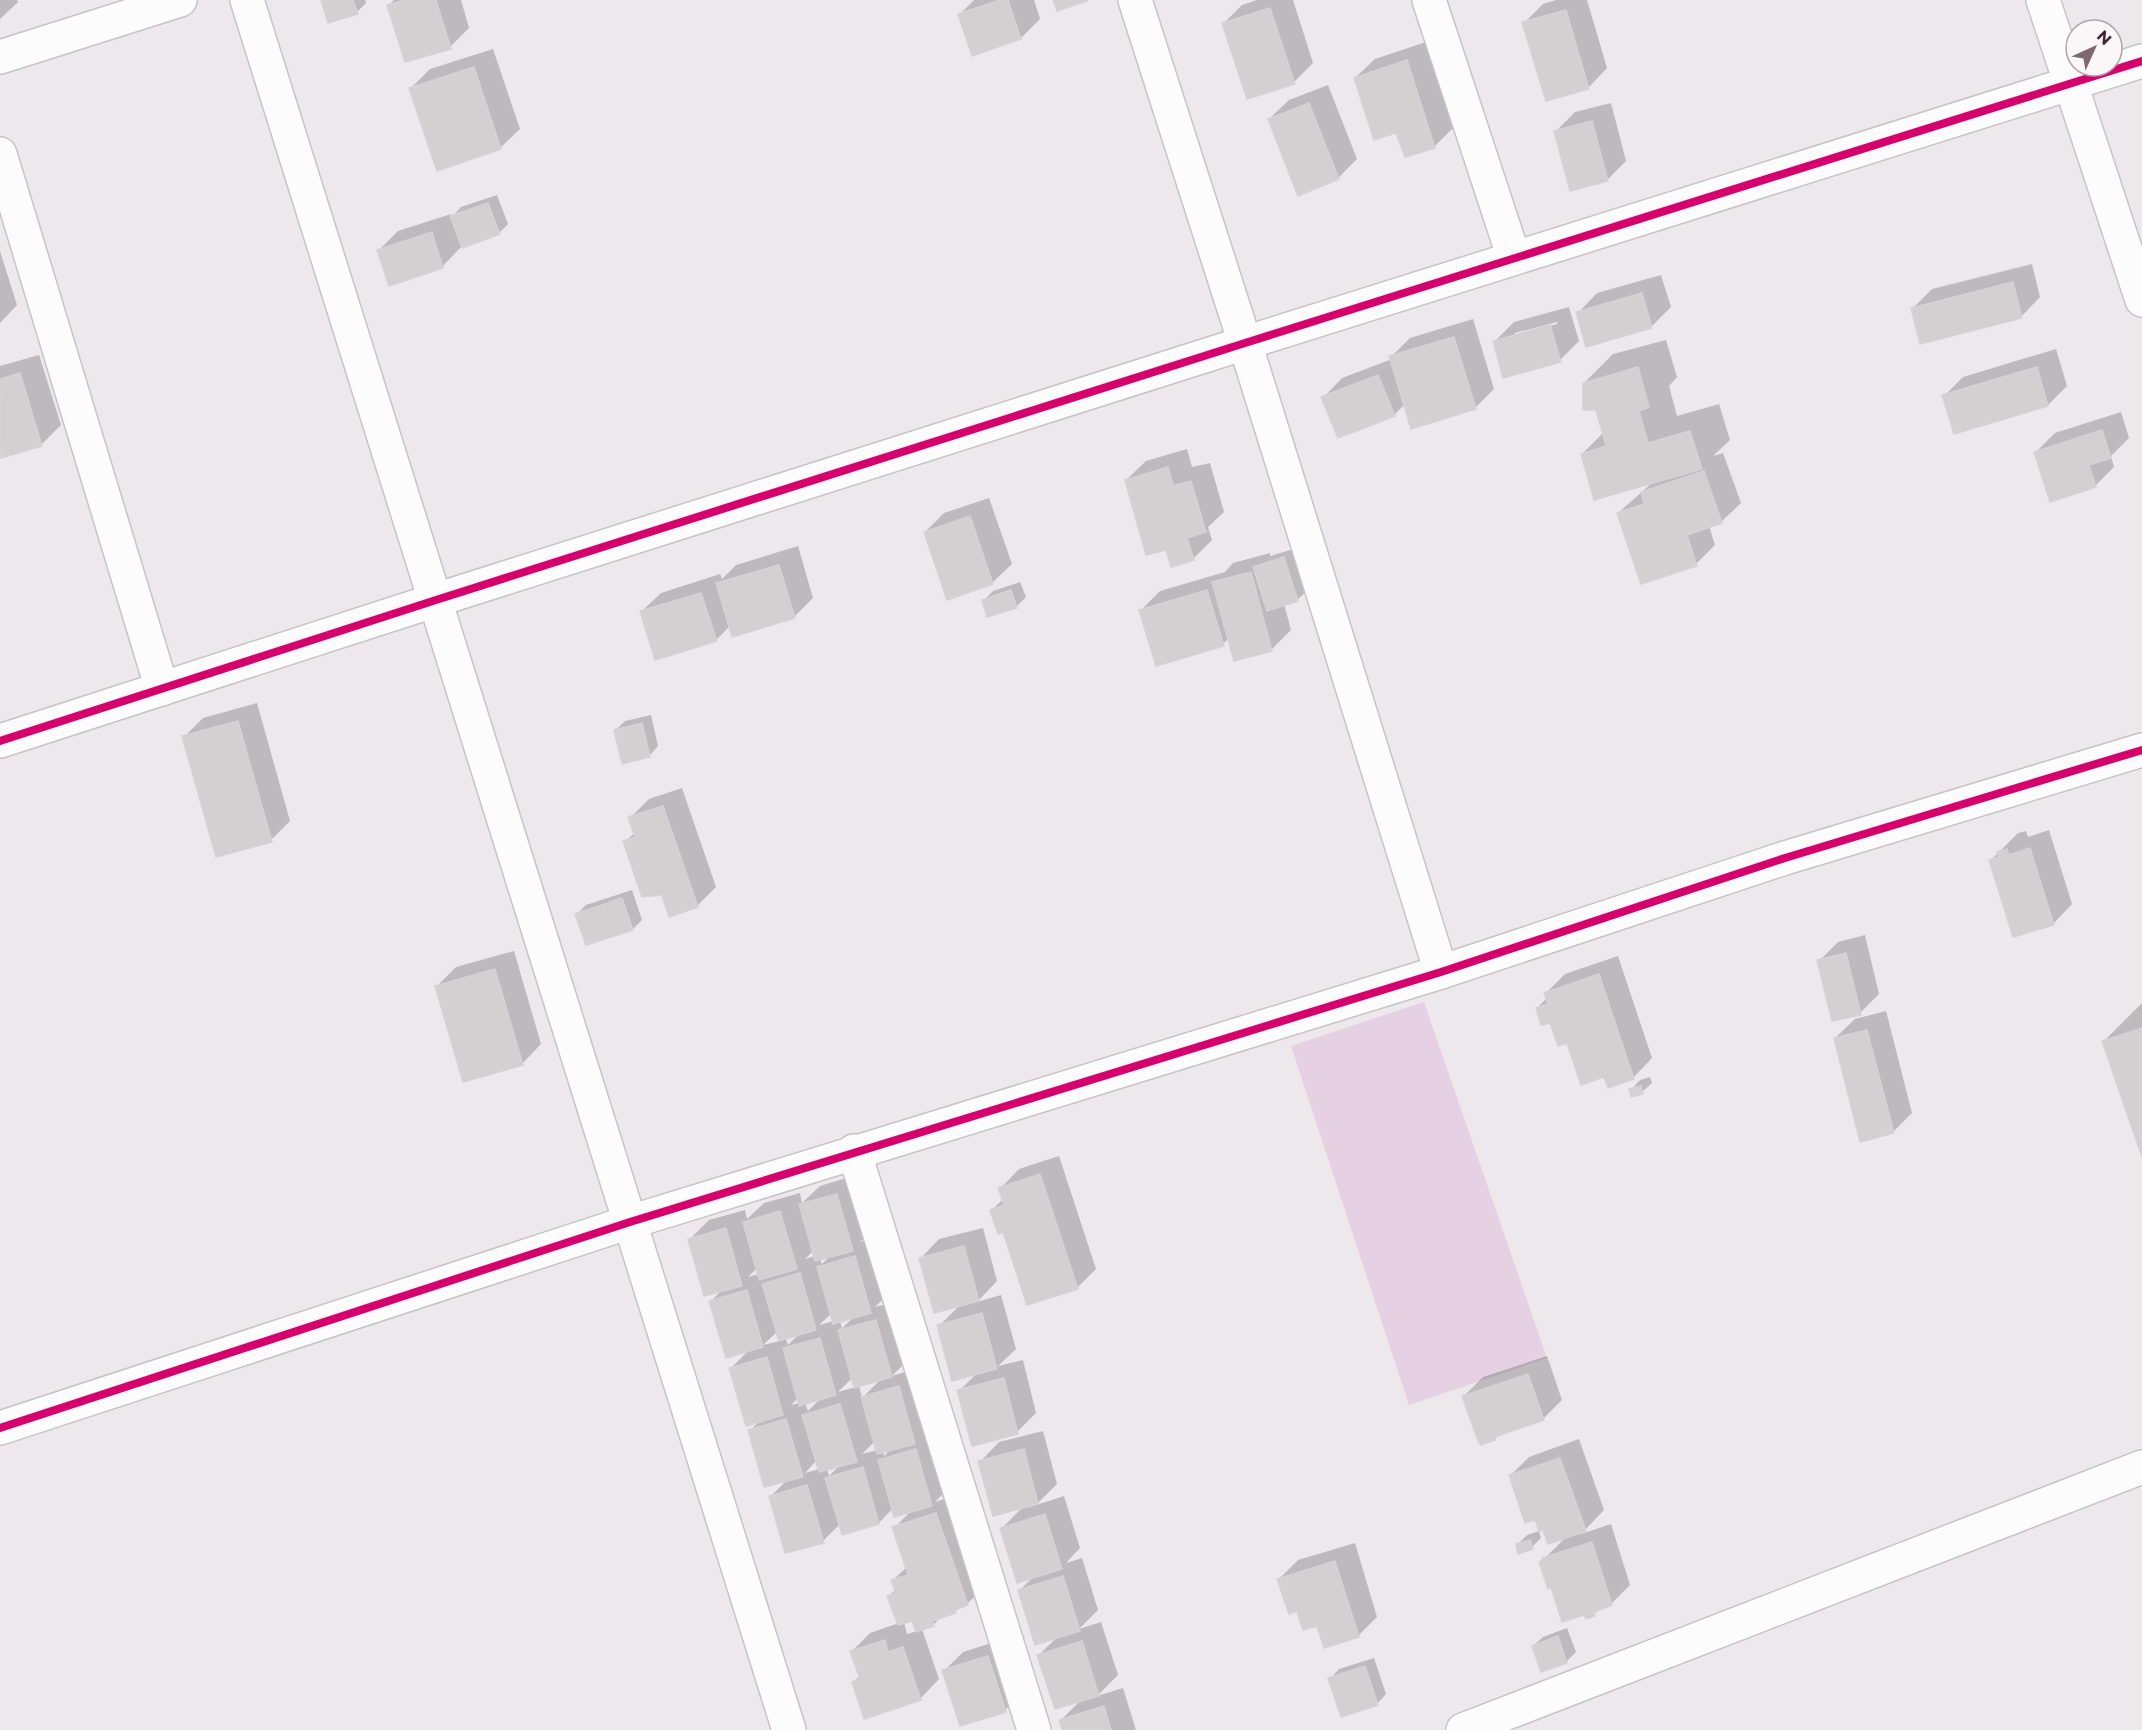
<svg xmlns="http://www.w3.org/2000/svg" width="2142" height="1730" viewBox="0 0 2142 1730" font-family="Montserrat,sans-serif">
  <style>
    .green { fill: #e6d1e2 }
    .shadow { fill: #0003; fill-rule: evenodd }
    .building { fill: #d4cfd1; stroke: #d6d1d4; stroke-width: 1.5 }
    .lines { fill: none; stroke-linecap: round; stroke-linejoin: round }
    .minor-casing { stroke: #c9c3c6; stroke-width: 36 }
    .tertiary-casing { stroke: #c9c3c6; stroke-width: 36 }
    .minor { stroke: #fcfcfc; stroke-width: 33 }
    .tertiary { stroke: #fcfcfc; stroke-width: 33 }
    .cycleway-casing { stroke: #fbf7f9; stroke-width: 11 }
    .cycleway { stroke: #d6006c; stroke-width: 8 }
  </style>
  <rect width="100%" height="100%" fill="#ede8eb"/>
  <!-- green -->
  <path class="green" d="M 1424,1002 L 1547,1358 L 1409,1405 L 1291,1046 Z"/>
  <!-- shadow -->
  <g class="shadow">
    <path d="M 0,0 L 17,0 L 18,2 L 0,19 Z"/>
    <path d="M 323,0 L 365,0 L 366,3 L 357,12 Z"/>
    <path d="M 394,0 L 461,0 L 469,28 L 450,47 L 389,5 Z"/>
    <path d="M 974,0 L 1034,0 L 1040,19 L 1021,38 L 973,54 L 960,14 Z"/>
    <path d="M 1257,0 L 1293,0 L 1313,63 L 1294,82 L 1223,24 L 1242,5 Z"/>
    <path d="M 1556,0 L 1587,0 L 1607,68 L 1588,88 L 1524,23 L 1543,4 Z"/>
    <path d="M 1426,42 L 1454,127 L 1435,146 L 1355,78 L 1375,59 Z"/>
    <path d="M 493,49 L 520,129 L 500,148 L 411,88 L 430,69 Z"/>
    <path d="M 1328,85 L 1357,159 L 1338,178 L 1269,119 L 1289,100 Z"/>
    <path d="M 1611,103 L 1626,161 L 1607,180 L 1556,131 L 1575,112 Z"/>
    <path d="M 497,195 L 508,224 L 499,233 L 461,247 L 442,267 L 379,250 L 398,231 L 451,214 L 452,217 L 461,207 Z"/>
    <path d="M 0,251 L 17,305 L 0,323 Z"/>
    <path d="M 2032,264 L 2040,297 L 2021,317 L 1913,308 L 1932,289 Z"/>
    <path d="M 1661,275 L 1671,307 L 1652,326 L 1587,345 L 1578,313 L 1597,293 Z"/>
    <path d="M 1569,307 L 1579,341 L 1560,360 L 1494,342 L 1514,322 ZM 1557,322 L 1557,324 L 1515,336 L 1515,333 Z"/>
    <path d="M 1473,319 L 1494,389 L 1475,408 L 1405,404 L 1394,415 L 1323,398 L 1342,378 L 1392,359 L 1391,357 L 1410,338 Z"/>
    <path d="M 1666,340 L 1677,377 L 1669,386 L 1677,416 L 1719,404 L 1730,440 L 1713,456 L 1723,453 L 1741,503 L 1721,522 L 1709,526 L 1715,545 L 1696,564 L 1618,513 L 1653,482 L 1582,454 L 1604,432 L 1597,409 L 1584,383 L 1613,354 Z"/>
    <path d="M 2056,349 L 2067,386 L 2048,405 L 1944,396 L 1963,377 Z"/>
    <path d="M 39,355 L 61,425 L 42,444 L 2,456 L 0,448 L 0,366 Z"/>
    <path d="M 2121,412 L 2129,438 L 2111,456 L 2114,467 L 2095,486 L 2036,452 L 2055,433 Z"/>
    <path d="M 1187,449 L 1192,467 L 1210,463 L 1224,512 L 1208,527 L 1212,540 L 1193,559 L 1167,548 L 1126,480 L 1146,461 Z"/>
    <path d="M 989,498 L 1012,564 L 992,583 L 925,532 L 944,513 Z"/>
    <path d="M 798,546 L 813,598 L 794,617 L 730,626 L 716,640 L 641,612 L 661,593 L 720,574 L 722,579 L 736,565 Z"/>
    <path d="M 1294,549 L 1307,591 L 1297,600 L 1284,604 L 1291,630 L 1272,649 L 1235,659 L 1229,638 L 1223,644 L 1141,610 L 1160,591 L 1225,572 L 1233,563 L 1270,553 L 1270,556 Z"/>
    <path d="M 1020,582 L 1026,597 L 1017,606 L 988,616 L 984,600 L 993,591 Z"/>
    <path d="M 257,703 L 290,821 L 271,840 L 184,737 L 203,718 Z"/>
    <path d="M 651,715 L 658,746 L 649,756 L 616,730 L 625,721 Z"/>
    <path d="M 682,788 L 716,887 L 697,906 L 663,894 L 625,842 L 635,832 L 630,818 L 649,799 Z"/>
    <path d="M 2049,830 L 2072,904 L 2053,924 L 1991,860 L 2018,833 L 2026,831 L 2028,837 Z"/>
    <path d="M 632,890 L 642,920 L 633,929 L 587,944 L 577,914 L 586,905 Z"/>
    <path d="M 1865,935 L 1879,994 L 1860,1013 L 1819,961 L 1838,942 Z"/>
    <path d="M 514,951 L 541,1044 L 522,1064 L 437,986 L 456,967 Z"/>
    <path d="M 1618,956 L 1652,1058 L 1633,1078 L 1604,1075 L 1568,1041 L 1551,1021 L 1537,1008 L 1547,998 L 1546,993 L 1565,974 Z"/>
    <path d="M 2141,1004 L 2142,1004 L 2142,1153 L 2104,1041 Z"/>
    <path d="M 1886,1011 L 1912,1113 L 1893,1132 L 1835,1038 L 1855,1019 Z"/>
    <path d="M 1650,1077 L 1652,1083 L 1642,1092 L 1631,1090 L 1640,1080 Z"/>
    <path d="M 1059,1156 L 1096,1269 L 1077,1288 L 1004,1231 L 992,1210 L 1003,1199 L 1000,1189 L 1019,1169 Z"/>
    <path d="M 856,1175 L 872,1230 L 860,1242 L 874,1238 L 889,1293 L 875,1307 L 895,1302 L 911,1357 L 892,1376 L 918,1368 L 933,1423 L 922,1435 L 935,1431 L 950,1486 L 935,1502 L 956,1495 L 987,1585 L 967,1604 L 961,1606 L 955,1612 L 942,1616 L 933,1625 L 922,1629 L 939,1679 L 920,1699 L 853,1682 L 860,1676 L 851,1652 L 870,1633 L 899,1623 L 889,1596 L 896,1589 L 893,1580 L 907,1567 L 894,1528 L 911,1511 L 893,1508 L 879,1523 L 840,1524 L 823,1541 L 771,1496 L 788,1479 L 750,1431 L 760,1420 L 731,1368 L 749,1350 L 711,1301 L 723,1289 L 690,1239 L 709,1220 L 745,1210 L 747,1219 L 764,1203 L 800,1193 L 802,1203 L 820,1186 ZM 814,1250 L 815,1256 L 805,1259 ZM 830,1256 L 822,1264 L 820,1259 ZM 757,1268 L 759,1274 L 748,1277 ZM 832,1313 L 834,1321 L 819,1325 ZM 854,1317 L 842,1328 L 840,1321 ZM 778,1331 L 780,1341 L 763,1345 ZM 800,1333 L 788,1345 L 785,1337 ZM 853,1377 L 856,1387 L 838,1392 ZM 881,1379 L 862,1398 L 859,1385 ZM 798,1398 L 800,1403 L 791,1405 ZM 821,1398 L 808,1411 L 805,1402 ZM 875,1441 L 877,1450 L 862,1454 ZM 891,1449 L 884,1456 L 883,1451 ZM 817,1460 L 819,1469 L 805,1473 ZM 840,1465 L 829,1476 L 827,1469 ZM 913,1619 L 917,1631 L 907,1634 L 904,1622 Z"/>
    <path d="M 983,1228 L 997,1281 L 977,1302 L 1001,1295 L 1016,1349 L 998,1366 L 1023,1360 L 1036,1413 L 1017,1432 L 959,1391 L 977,1373 L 939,1326 L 960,1305 L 920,1259 L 939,1239 Z"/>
    <path d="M 1547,1356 L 1562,1400 L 1543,1419 L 1501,1433 L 1495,1439 L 1464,1396 L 1483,1377 Z"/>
    <path d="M 1043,1431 L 1057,1484 L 1036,1505 L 1064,1496 L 1080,1548 L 1066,1563 L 1082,1558 L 1098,1610 L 1079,1629 L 1101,1622 L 1118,1675 L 1097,1696 L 1123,1688 L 1136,1730 L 1064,1730 L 1061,1720 L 1081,1700 L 1039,1655 L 1058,1636 L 1019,1591 L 1034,1576 L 1001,1529 L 1023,1507 L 980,1462 L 999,1442 Z"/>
    <path d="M 1579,1439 L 1604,1510 L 1581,1534 L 1611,1524 L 1630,1585 L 1611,1604 L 1601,1608 L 1594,1614 L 1544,1559 L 1567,1536 L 1543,1528 L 1510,1476 L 1529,1457 Z"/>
    <path d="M 1539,1531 L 1541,1538 L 1532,1547 L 1517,1545 L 1527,1535 Z"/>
    <path d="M 1355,1543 L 1377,1617 L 1358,1636 L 1318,1624 L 1298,1609 L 1279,1579 L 1298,1560 Z"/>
    <path d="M 1567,1628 L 1576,1652 L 1567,1661 L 1542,1670 L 1533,1646 L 1543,1637 Z"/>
    <path d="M 1007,1638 L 1024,1691 L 1005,1710 L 944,1671 L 963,1652 Z"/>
    <path d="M 1374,1658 L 1386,1694 L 1377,1704 L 1330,1679 L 1339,1669 Z"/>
  </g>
  <!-- building -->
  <g class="building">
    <path d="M 321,0 L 353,0 L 358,14 L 328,23 Z"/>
    <path d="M 404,0 L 436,0 L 451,49 L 405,62 L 387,5 Z"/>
    <path d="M 1000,0 L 1008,0 L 1021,39 L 972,56 L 958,14 Z"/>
    <path d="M 1053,0 L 1087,0 L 1087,1 L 1057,11 Z"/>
    <path d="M 1270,8 L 1295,84 L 1247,99 L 1222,23 Z"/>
    <path d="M 1566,10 L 1589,89 L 1546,101 L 1522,22 Z"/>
    <path d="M 1407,60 L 1435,148 L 1405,157 L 1396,133 L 1374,140 L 1354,78 Z"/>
    <path d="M 474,67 L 501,149 L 437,171 L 409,88 Z"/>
    <path d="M 1309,103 L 1339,179 L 1298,196 L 1268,119 Z"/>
    <path d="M 1592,121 L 1608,181 L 1570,191 L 1554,131 Z"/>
    <path d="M 488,203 L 500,234 L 462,248 L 450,216 Z"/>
    <path d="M 432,232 L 443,268 L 389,286 L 377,250 Z"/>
    <path d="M 2013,282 L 2022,318 L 1920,344 L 1911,308 Z"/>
    <path d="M 1642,293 L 1652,328 L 1586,347 L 1576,312 Z"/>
    <path d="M 1550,325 L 1561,362 L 1503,378 L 1493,341 Z"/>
    <path d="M 1454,337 L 1476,409 L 1411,429 L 1389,356 Z"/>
    <path d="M 1638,367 L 1649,407 L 1639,411 L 1648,443 L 1690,431 L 1702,469 L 1594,500 L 1581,454 L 1606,446 L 1596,410 L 1583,410 L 1583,383 Z"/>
    <path d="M 2037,367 L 2048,406 L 1954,434 L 1942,395 Z"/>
    <path d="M 20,373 L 42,446 L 1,458 L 0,379 Z"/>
    <path d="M 1378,375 L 1395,416 L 1338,438 L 1321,397 Z"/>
    <path d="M 2102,430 L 2111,458 L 2089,465 L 2096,487 L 2050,502 L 2034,452 Z"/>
    <path d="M 1168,467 L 1173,486 L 1191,481 L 1206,532 L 1187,538 L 1194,560 L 1171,567 L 1166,550 L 1146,555 L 1125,480 Z"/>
    <path d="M 1704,471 L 1722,523 L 1687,535 L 1697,566 L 1641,584 L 1617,513 L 1644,504 L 1641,492 Z"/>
    <path d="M 970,516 L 993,584 L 947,600 L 924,532 Z"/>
    <path d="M 1284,557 L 1298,601 L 1267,611 L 1253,567 Z"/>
    <path d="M 779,565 L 795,618 L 732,637 L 716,583 Z"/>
    <path d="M 1251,572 L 1272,651 L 1234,661 L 1212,582 Z"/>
    <path d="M 1011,590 L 1017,608 L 987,617 L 982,600 Z"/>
    <path d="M 1207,590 L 1224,646 L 1156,666 L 1139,610 Z"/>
    <path d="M 701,593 L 717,641 L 655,660 L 640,611 Z"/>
    <path d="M 238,721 L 272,842 L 216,857 L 182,736 Z"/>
    <path d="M 642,723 L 650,757 L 622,764 L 614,730 Z"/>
    <path d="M 663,806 L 698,907 L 669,917 L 662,895 L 642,897 L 623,841 L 635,837 L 628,817 Z"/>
    <path d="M 2030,848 L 2054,925 L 2013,937 L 1989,860 L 1999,857 L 1997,852 L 2007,849 L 2009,855 Z"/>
    <path d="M 622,898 L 633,930 L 586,945 L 575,914 Z"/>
    <path d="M 1846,953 L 1861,1015 L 1832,1021 L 1817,960 Z"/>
    <path d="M 495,969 L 523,1065 L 463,1082 L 435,986 Z"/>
    <path d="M 1599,974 L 1634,1079 L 1608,1088 L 1604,1077 L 1581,1085 L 1567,1043 L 1558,1046 L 1550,1023 L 1541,1025 L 1536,1008 L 1548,1004 L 1544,993 Z"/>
    <path d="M 2142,1028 L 2142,1157 L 2102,1041 Z"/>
    <path d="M 1867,1030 L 1894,1133 L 1860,1142 L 1834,1038 Z"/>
    <path d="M 1641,1086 L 1643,1094 L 1631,1097 L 1629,1089 Z"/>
    <path d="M 1040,1174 L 1078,1289 L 1027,1305 L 1003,1232 L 998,1234 L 990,1210 L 1004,1205 L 998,1188 Z"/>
    <path d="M 837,1194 L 853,1251 L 815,1261 L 799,1204 Z"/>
    <path d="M 780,1211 L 797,1269 L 759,1280 L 743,1222 Z"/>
    <path d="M 726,1228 L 742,1286 L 704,1296 L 688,1239 Z"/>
    <path d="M 964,1246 L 979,1301 L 934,1313 L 919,1258 Z"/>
    <path d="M 855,1256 L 871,1313 L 833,1324 L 817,1267 Z"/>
    <path d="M 800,1273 L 816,1330 L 779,1341 L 762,1284 Z"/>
    <path d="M 747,1290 L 763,1347 L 726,1358 L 709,1301 Z"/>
    <path d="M 982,1313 L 997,1369 L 952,1381 L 937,1325 Z"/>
    <path d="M 876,1320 L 892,1377 L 854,1388 L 838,1330 Z"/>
    <path d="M 820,1338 L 836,1395 L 799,1406 L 783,1348 Z"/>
    <path d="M 767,1357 L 783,1415 L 746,1426 L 729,1368 Z"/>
    <path d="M 1528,1374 L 1544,1420 L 1494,1437 L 1495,1440 L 1481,1445 L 1478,1441 L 1462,1396 Z"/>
    <path d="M 1004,1378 L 1018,1434 L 972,1446 L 957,1390 Z"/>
    <path d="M 899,1386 L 915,1444 L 877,1454 L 861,1397 Z"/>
    <path d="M 840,1404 L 857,1462 L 819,1472 L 802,1415 Z"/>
    <path d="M 786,1419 L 803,1477 L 764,1487 L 748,1430 Z"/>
    <path d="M 916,1449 L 932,1506 L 894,1517 L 878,1460 Z"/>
    <path d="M 1024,1449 L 1038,1504 L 993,1516 L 978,1461 Z"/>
    <path d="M 1560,1458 L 1586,1531 L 1548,1544 L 1543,1530 L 1539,1531 L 1535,1520 L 1525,1523 L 1509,1475 Z"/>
    <path d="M 863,1467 L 879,1524 L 842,1535 L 825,1478 Z"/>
    <path d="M 807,1485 L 824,1543 L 785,1553 L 769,1496 Z"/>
    <path d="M 936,1513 L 968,1605 L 955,1610 L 956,1613 L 932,1621 L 934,1626 L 916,1632 L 912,1621 L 898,1625 L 887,1596 L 896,1593 L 891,1580 L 908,1575 L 892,1527 Z"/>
    <path d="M 1045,1514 L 1062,1569 L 1017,1583 L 1000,1528 Z"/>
    <path d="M 1530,1540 L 1533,1549 L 1518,1554 L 1516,1544 Z"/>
    <path d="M 1592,1542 L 1612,1605 L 1594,1612 L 1595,1616 L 1586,1619 L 1584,1615 L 1562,1622 L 1551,1587 L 1548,1589 L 1539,1562 L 1543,1560 L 1542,1558 Z"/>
    <path d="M 1335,1561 L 1359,1637 L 1324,1648 L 1317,1626 L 1303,1630 L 1297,1611 L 1289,1614 L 1277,1579 Z"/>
    <path d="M 1063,1576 L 1080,1631 L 1035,1645 L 1018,1590 Z"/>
    <path d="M 1558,1636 L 1567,1663 L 1541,1672 L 1532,1646 Z"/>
    <path d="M 885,1640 L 888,1652 L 903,1647 L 921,1700 L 864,1719 L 852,1682 L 860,1679 L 850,1651 Z"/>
    <path d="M 1082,1641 L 1099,1696 L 1055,1709 L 1037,1655 Z"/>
    <path d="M 988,1656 L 1006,1712 L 960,1726 L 942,1670 Z"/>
    <path d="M 1365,1666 L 1378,1705 L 1341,1717 L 1328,1678 Z"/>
    <path d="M 1104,1706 L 1111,1730 L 1062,1730 L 1059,1720 Z"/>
  </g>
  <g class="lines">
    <defs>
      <g id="minor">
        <path d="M 247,0 L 789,1730"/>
        <path d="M 1135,0 L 1245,343 L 1441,972"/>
        <path d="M 1429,0 L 1514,258"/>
        <path d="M 0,57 L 180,0"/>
        <path d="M 0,154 L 162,689"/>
        <path d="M 0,741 L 436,600 L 1245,343 L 2142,61"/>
        <path d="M 854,1151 L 1034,1730"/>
        <path d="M 1463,1730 L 2142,1467"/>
      </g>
      <g id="tertiary">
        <path d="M 2043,0 L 2142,300"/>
        <path d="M 0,1428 L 630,1222 L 1441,972 L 1785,858 L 2142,750"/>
      </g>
    </defs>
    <!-- minor casing -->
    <use href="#minor" class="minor-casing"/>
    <!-- tertiary casing -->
    <use href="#tertiary" class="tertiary-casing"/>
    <!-- minor -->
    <use href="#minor" class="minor"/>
    <!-- tertiary -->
    <use href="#tertiary" class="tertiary"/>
    <defs>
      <g id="cycleway">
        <path d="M 0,741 L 436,600 L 1245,343 L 2142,61"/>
        <path d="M 0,1428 L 630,1222 L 1441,972 L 1785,858 L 2142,750"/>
      </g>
    </defs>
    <!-- cycleway casing -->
    <use href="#cycleway" class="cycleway-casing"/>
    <!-- cycleway -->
    <use href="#cycleway" class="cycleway"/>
  </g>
  <!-- north arrow -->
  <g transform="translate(2094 48) rotate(45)"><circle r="28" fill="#fbf7f9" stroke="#b1a3a9" stroke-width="1.5"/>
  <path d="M0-4.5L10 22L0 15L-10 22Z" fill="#7e6971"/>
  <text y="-9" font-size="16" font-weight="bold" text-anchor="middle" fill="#422430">N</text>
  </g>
</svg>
